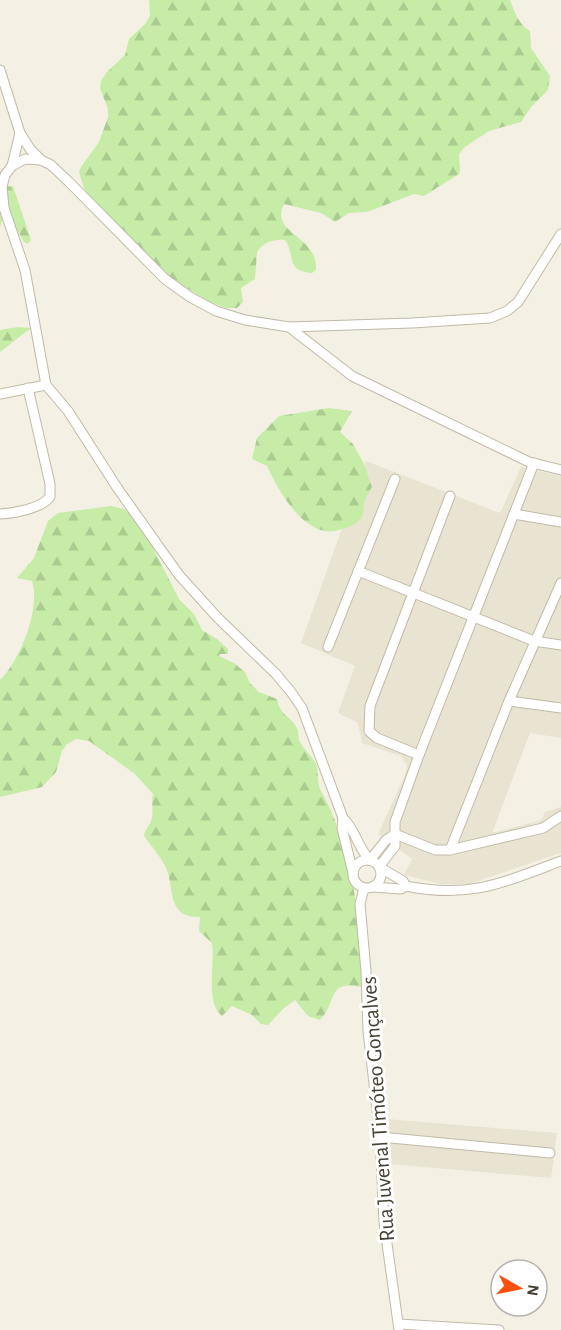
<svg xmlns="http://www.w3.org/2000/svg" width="561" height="1330" viewBox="0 0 561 1330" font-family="'Alegreya Sans',sans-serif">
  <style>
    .residential { fill: #e8e4d1 }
    .forest { fill: url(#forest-firs) }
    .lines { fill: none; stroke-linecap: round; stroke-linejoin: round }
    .minor-casing { stroke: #c0baa6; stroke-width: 11 }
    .minor { stroke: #fff; stroke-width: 9 }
    .labels { text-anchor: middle; stroke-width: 6; stroke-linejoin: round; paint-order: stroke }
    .street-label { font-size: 22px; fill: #464133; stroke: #fff }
  </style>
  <defs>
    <pattern id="forest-firs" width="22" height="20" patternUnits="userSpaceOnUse" patternTransform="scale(1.5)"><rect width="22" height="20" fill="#c6eca8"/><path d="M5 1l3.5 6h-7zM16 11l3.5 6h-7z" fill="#abcc91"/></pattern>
  </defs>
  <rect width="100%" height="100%" fill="#f4f1e4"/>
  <!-- residential -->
  <g class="residential">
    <path d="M 366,461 L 500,513 L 521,467 L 561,476 L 561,738 L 530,733 L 492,833 L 541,820 L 545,812 L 561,807 L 561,853 L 469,884 L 441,884 L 404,875 L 412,859 L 378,834 L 405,775 L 407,765 L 401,756 L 362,743 L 358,723 L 338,713 L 355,666 L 301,643 Z"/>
    <path d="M 387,1119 L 557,1133 L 551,1178 L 388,1164 Z"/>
  </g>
  <!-- forest -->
  <g class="forest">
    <path d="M 149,0 L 510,0 C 515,12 518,24 530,31 L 531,48 L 550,76 L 548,90 L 531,107 L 521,122 L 489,131 L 465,147 L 459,154 L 460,170 L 459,174 L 424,196 L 414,194 L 367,212 L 349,213 L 335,222 L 321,213 L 284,204 C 269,234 318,235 316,270 L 312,273 C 285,271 296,256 285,240 C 274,239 263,242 257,252 L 255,279 L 241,288 L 243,302 L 237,308 L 226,308 L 209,302 L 159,270 L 92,200 L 84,188 L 79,172 L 81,167 L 99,142 L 108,117 L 108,109 L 100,88 L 101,81 L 107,72 L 125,55 L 129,39 L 146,23 L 150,16 Z"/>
    <path d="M 13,186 L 31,240 L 28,244 L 24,242 L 7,213 L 4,215 L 0,227 L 0,187 Z"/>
    <path d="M 18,327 L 31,328 L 0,352 L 0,330 Z"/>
    <path d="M 329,408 L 352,411 L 340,432 L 353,444 L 363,462 L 372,487 C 370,490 367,495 365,499 C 363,506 365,515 359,521 C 355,525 348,527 342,529 C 307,543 279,492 267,466 L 252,459 L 257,438 L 279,416 Z"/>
    <path d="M 111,506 L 124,509 L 134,517 L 147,536 L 179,599 L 194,614 L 202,630 L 217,639 L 228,649 L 228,654 L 220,654 L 219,656 L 234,663 L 245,672 L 250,683 L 259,692 L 277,699 C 281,717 290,715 297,728 C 299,732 298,738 300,742 C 304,750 312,756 316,764 C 319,773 317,784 321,791 C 350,841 364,930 362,987 C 326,979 337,1003 320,1020 L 308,1016 L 295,1000 L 284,1008 L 268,1025 L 261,1024 L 252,1015 L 232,1006 L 222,1016 C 205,1003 215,964 212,943 L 199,931 L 200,917 C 166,918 175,888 166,868 C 161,857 151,846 144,836 C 145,829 149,827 151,821 C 154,814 151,802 153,794 L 135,774 L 89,741 L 76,739 L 67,744 L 62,751 L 56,772 L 42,787 L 0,797 L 0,680 C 20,661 41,608 32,581 L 17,578 L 34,558 L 48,521 L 58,513 Z"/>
  </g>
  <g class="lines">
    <defs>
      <g id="minor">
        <path d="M 0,70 L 20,133 L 12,166"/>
        <path d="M 20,133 L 30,149 L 41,160"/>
        <path d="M 289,327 L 412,323 L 490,318 L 507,311 L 518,302 L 561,234"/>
        <path d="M 0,394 L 46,385"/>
        <path d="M 534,463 L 419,755 L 395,822 L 395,846 L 379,867 L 403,881 L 406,886 C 470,899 502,883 561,861"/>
        <path d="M 0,514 C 15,513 40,509 50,497 L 50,484 L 28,388"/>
        <path d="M 514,514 L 561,522"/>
        <path d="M 358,571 L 534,641 L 561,645"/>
        <path d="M 328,647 L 395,479"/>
        <path d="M 509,701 L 561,708"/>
        <path d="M 419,755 L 377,738 L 369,731 L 370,706 L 450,496"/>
        <path d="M 343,818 L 342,828 L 353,873"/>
        <path d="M 395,834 L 386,840 L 370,860 C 358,849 356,830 343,818 L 302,708 L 291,692 L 276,674 L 217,617 L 179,575 L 118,489 L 68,411 L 46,385 L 25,270 L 4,208 L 2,187 L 5,175 L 12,166 L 25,159 L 41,160 L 51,165 L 69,182 L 165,279 L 190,297 L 216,311 L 245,320 L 289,327 L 352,376 L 529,462 L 561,470"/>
        <path d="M 395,834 L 435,850 L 450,850 L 543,828 L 561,816"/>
        <path d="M 450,850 L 509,701 L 561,583"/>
        <circle cx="367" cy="874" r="14"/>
        <path d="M 372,887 L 401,889 L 406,886"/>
        <path d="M 364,888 L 360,904 L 366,971 L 368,1031 L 380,1137 L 384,1222 L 399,1330"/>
        <path d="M 380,1137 L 550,1153"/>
        <path d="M 399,1324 L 499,1330"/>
      </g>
    </defs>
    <!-- minor casing -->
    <use href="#minor" class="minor-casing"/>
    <!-- minor -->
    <use href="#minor" class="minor"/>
  </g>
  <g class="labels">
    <!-- street labels -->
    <g class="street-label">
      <text transform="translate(377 1109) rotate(-94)" y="8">Rua Juvenal Timóteo Gonçalves</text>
    </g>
  </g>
  <!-- north arrow -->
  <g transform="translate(519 1288) rotate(99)"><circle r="28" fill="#ffffff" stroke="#b5b3ad" stroke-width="1.5"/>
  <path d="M0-4.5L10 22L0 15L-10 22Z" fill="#ff4f0f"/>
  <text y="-9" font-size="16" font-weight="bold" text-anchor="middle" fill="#464133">N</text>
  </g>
</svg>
